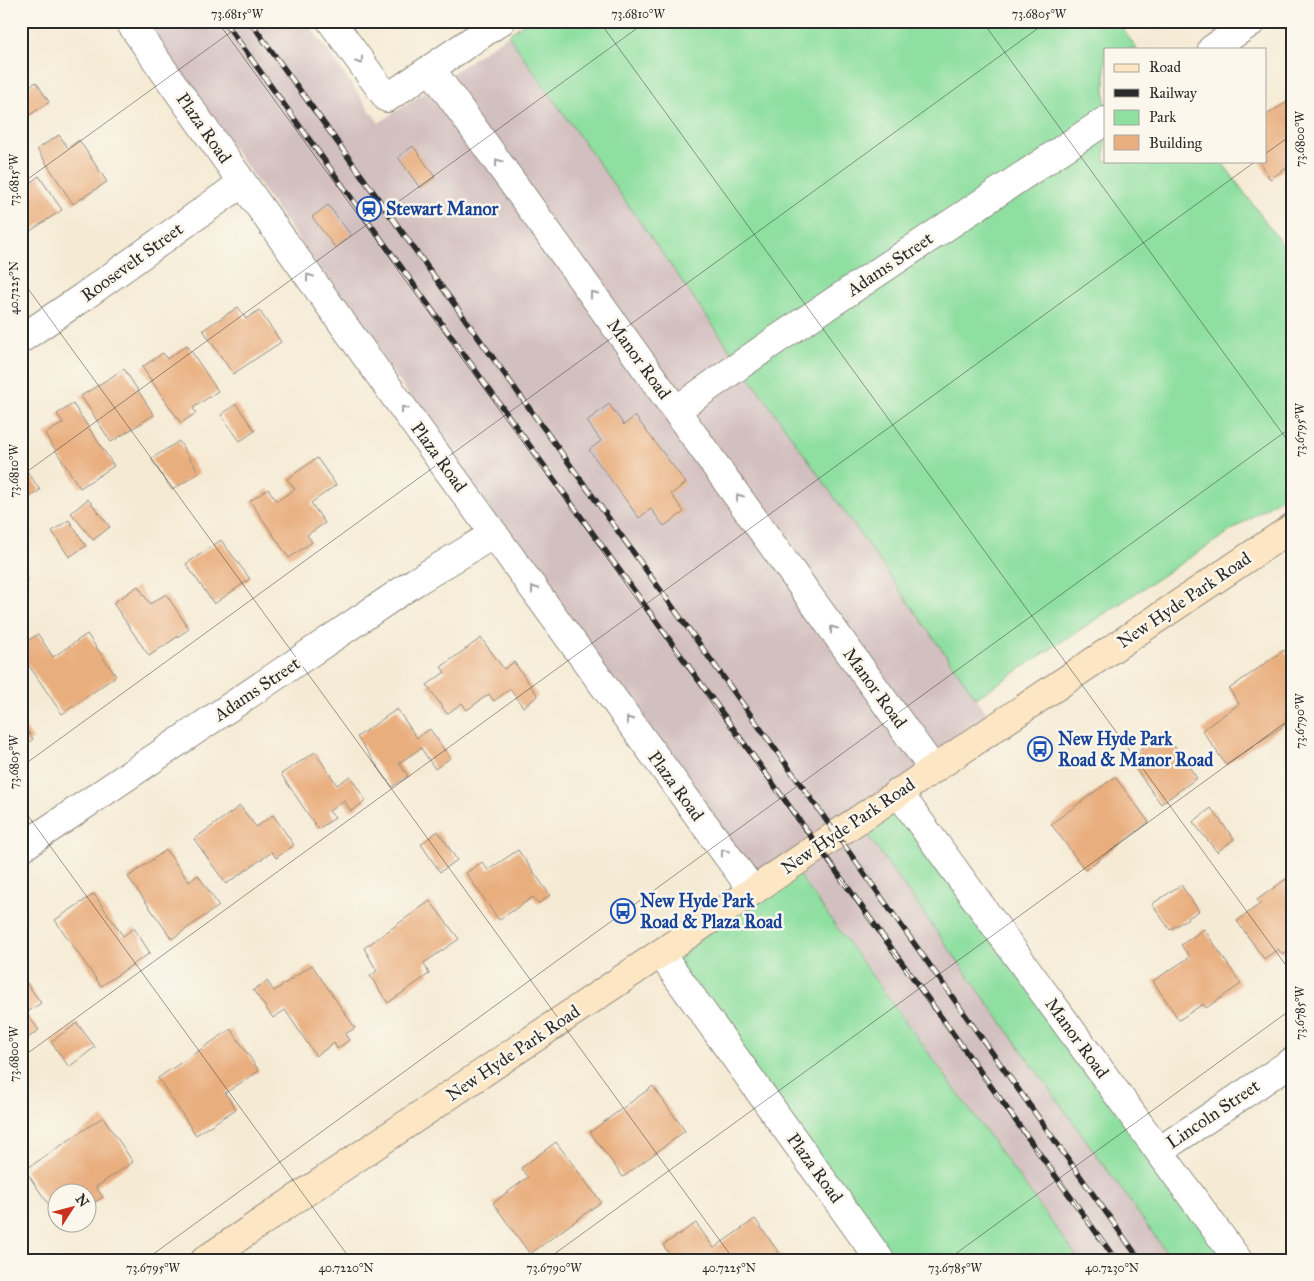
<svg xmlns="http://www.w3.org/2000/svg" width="1314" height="1281" viewBox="0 0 1314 1281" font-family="'IM FELL Great Primer',serif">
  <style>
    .industrial { fill: #d2bfbf }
    .green { fill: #8edfa0; stroke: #5c8566 }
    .building { fill: #e9ae7e }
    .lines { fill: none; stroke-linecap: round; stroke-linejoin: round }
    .minor-casing { stroke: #908b80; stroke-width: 30 }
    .secondary-casing { stroke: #908b80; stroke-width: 30 }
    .minor { stroke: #fff; stroke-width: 28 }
    .secondary { stroke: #fce6c4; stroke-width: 28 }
    .rail-casing { stroke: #2b2b2b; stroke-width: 5.5 }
    .rail { stroke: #fbf7ec; stroke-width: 4; stroke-dasharray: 11; stroke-linecap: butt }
    .oneway { stroke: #a0a0a0 }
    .ticks { fill: none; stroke: #2b2b2b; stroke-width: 1; stroke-opacity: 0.45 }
    .labels { text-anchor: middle; stroke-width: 5; stroke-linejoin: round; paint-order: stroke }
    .street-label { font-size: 18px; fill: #2b2b2b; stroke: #fbf7ec }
    .transit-label { font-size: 18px; font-weight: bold; fill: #164399; stroke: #fbf7ec; text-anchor: start }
    .neatline { fill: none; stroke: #2b2b2b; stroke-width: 2 }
    .ticks-label { font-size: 12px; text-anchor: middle; fill: #2b2b2b }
  </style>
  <rect width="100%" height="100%" fill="#fbf7ec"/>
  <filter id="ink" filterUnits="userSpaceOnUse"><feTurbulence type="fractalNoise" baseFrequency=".02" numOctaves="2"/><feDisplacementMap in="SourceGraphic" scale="10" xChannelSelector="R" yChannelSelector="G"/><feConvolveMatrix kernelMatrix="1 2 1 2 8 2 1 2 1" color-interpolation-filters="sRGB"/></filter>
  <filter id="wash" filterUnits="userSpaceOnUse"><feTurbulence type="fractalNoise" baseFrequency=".0096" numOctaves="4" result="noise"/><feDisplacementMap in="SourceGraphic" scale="20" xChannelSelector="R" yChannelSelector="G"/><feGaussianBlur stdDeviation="1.12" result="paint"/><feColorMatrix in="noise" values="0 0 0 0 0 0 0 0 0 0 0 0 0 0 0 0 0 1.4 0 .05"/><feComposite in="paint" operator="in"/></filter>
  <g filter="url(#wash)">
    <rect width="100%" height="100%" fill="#f5ebd5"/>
    <!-- industrial -->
    <path class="industrial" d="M 143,21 L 306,21 L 379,123 L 508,35 L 1001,733 L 899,801 L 1173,1260 L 1079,1260 L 797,871 L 763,893 Z"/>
    <!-- green -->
    <g class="green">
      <path d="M 527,21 L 1117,21 L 1137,49 L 1105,49 L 1105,161 L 1221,161 L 1293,259 L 1293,490 L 976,698 L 508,35 Z"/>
      <path d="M 899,801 L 1230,1260 L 1172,1260 L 861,826 Z"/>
      <path d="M 796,871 L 1079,1260 L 883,1260 L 663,962 Z"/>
    </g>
    <g id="blocks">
      <!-- building -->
      <g class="building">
        <path d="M 36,82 L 49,102 L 21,121 L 21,92 Z"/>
        <path d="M 1293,98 L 1293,164 L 1270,179 L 1259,161 L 1265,161 L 1265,116 Z"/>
        <path d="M 59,135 L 68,148 L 79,140 L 107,182 L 73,204 L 37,149 Z"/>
        <path d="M 413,146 L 435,177 L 420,188 L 398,157 Z"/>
        <path d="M 21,170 L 30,183 L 39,176 L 62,210 L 21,237 Z"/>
        <path d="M 328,205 L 351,235 L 335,247 L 312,217 Z"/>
        <path d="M 238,307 L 246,319 L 259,310 L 281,342 L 233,374 L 203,330 Z"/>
        <path d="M 187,345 L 218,391 L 193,408 L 196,413 L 181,423 L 142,367 L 163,353 L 167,359 Z"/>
        <path d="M 124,369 L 154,415 L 111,442 L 81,396 Z"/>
        <path d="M 73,404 L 114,466 L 80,488 L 45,434 L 63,423 L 57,414 Z"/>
        <path d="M 236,404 L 255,431 L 240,441 L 221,415 Z"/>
        <path d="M 609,404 L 624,425 L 635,416 L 686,483 L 671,494 L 684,512 L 664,526 L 651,509 L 639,518 L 589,450 L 601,441 L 587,421 Z"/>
        <path d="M 179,441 L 199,473 L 172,490 L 151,459 Z"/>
        <path d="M 317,458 L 336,485 L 311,503 L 325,523 L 307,535 L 312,542 L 289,558 L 250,501 L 268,489 L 277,501 L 295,489 L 287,479 Z"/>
        <path d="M 21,462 L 40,490 L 21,503 Z"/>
        <path d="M 88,499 L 110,527 L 93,540 L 71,513 Z"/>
        <path d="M 69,520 L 86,546 L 69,557 L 52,531 Z"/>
        <path d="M 221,540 L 250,579 L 214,604 L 186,564 Z"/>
        <path d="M 21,568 L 29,580 L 21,585 Z"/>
        <path d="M 138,586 L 150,604 L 166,594 L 189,629 L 149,656 L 113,603 Z"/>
        <path d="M 38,634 L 53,657 L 87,634 L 116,676 L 62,714 L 21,654 L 21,645 Z"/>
        <path d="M 481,638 L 504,669 L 514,662 L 538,696 L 523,707 L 510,689 L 494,701 L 489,694 L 467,710 L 462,703 L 447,714 L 427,685 L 445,672 L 441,667 Z"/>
        <path d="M 1284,650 L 1293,663 L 1293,719 L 1226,765 L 1202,730 L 1239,704 L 1229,689 Z"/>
        <path d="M 397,709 L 417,738 L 430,729 L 450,758 L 435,769 L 421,748 L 399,763 L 408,776 L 392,787 L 357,737 Z"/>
        <path d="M 21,721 L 33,739 L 21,748 Z"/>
        <path d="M 1164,732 L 1197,778 L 1161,804 L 1128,758 Z"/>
        <path d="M 315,752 L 337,785 L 350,776 L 366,801 L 351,811 L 344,801 L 329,811 L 335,818 L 318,829 L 281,774 Z"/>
        <path d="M 1115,777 L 1149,822 L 1085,870 L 1051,824 Z"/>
        <path d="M 240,806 L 256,827 L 273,815 L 294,845 L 276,858 L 272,852 L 226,884 L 194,839 Z"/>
        <path d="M 1211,808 L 1234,839 L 1217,852 L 1193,822 Z"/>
        <path d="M 438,831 L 457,860 L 440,872 L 421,844 Z"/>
        <path d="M 166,850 L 189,882 L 198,875 L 219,906 L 172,939 L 128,877 Z"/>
        <path d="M 518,850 L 550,895 L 538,904 L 533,897 L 499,920 L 466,873 L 482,862 L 488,870 Z"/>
        <path d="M 1293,874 L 1293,948 L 1283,955 L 1278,949 L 1264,959 L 1237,921 L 1260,904 L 1257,900 Z"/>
        <path d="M 1181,885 L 1199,911 L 1170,930 L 1152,904 Z"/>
        <path d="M 94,894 L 123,936 L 134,928 L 150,953 L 101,986 L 55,920 Z"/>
        <path d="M 430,901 L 459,939 L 424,963 L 429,974 L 388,1003 L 370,976 L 377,971 L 364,948 Z"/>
        <path d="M 1204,929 L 1241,984 L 1206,1008 L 1203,1004 L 1179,1020 L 1153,981 L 1190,957 L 1181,945 Z"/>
        <path d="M 312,965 L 355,1028 L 345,1034 L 349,1040 L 337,1049 L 334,1043 L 316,1056 L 285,1010 L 273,1018 L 253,990 L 267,981 L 274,991 Z"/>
        <path d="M 21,975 L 41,1003 L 26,1013 L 39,1030 L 21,1043 Z"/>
        <path d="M 77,1023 L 95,1047 L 69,1067 L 51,1042 Z"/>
        <path d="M 231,1029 L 259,1071 L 225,1093 L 236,1109 L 196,1135 L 158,1078 Z"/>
        <path d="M 653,1086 L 685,1131 L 623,1177 L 590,1132 Z"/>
        <path d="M 103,1117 L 133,1162 L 96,1187 L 103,1197 L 88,1207 L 88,1194 L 58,1194 L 58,1218 L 25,1170 Z"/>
        <path d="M 556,1142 L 601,1202 L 530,1254 L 493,1203 L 528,1177 L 521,1168 Z"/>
        <path d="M 755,1219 L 784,1260 L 673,1260 L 663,1245 L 696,1223 L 714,1248 Z"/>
      </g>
    </g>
  </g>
  <g filter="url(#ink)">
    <use href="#blocks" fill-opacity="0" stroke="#908b80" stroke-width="1"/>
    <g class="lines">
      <defs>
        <g id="minor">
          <path d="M 129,21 C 333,314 543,602 753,891"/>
          <path d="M 331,21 L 387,98 L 501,21"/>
          <path d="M 1212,49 L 1253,21"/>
          <path d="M 431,69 L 933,769"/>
          <path d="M 21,339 L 83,297 L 242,183"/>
          <path d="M 676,410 L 776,340 L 1105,121"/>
          <path d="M 898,792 L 1238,1260"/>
          <path d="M 21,848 L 415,582 L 494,534"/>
          <path d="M 661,954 L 880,1260"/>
          <path d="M 1159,1151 L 1293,1061"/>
        </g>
        <path id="secondary" d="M 205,1260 L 1293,527"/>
      </defs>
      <!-- minor casing -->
      <use href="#minor" class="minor-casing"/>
      <!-- secondary casing -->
      <use href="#secondary" class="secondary-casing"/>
      <!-- minor -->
      <use href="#minor" class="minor"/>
      <!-- secondary -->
      <use href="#secondary" class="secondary"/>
      <defs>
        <g id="rail">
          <path d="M 224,21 L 1116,1260"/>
          <path d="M 250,21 L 809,796 L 1140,1260"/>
        </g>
      </defs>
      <!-- rail casing -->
      <use href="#rail" class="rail-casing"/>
      <!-- rail -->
      <use href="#rail" class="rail"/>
    </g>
    <!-- one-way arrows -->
    <defs><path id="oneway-chevron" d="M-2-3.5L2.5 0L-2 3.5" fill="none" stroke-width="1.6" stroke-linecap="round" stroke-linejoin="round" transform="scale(1.25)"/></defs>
    <g class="oneway">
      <use href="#oneway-chevron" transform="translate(360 61) rotate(54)"/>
      <use href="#oneway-chevron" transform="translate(498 162) rotate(-126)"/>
      <use href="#oneway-chevron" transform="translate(309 277) rotate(-126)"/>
      <use href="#oneway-chevron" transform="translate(593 294) rotate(-126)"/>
      <use href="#oneway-chevron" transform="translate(404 409) rotate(-126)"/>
      <use href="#oneway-chevron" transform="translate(739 497) rotate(-126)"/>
      <use href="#oneway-chevron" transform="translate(534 589) rotate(-126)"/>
      <use href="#oneway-chevron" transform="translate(833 629) rotate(-126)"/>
      <use href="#oneway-chevron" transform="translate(629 720) rotate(-126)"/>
      <use href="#oneway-chevron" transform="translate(724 852) rotate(-126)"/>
    </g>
  </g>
  <!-- ticks -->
  <path class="ticks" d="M 217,21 L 1116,1260M 599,21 L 1293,975M 982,21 L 1293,448M 1265,154 L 1293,134M 21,184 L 246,21M 21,279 L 734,1260M 21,476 L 647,21M 21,767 L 1048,21M 21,806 L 351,1260M 21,1058 L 1256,161M 145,1260 L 1293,426M 546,1260 L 1293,717M 947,1260 L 1293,1008"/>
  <!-- icons -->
  <defs>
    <symbol id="station-ring" viewBox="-11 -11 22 22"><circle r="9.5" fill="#fbf7ec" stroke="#1a4fb4" stroke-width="1.5"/><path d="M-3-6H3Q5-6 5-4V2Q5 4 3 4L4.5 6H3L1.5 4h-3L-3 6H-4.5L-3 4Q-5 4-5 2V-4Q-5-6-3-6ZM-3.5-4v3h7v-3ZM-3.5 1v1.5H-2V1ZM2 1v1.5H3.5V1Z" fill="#1a4fb4"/></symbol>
    <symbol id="bus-ring" viewBox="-11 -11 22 22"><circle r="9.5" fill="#fbf7ec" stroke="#1a4fb4" stroke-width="1.5"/><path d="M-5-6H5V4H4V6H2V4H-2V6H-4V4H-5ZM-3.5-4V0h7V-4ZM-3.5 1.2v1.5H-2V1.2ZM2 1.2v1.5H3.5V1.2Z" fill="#1a4fb4"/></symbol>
  </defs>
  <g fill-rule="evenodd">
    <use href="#station-ring" x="355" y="195" width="28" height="28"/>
    <use href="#bus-ring" x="1026" y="735" width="28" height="28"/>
    <use href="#bus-ring" x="609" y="897" width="28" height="28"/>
  </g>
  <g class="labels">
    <!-- street labels -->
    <g class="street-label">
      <text transform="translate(204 128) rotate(55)" y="6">Plaza Road</text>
      <text transform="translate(132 262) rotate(-36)" y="6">Roosevelt Street</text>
      <text transform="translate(890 264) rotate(-34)" y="6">Adams Street</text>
      <text transform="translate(639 359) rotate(54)" y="6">Manor Road</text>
      <text transform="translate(439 457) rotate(54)" y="6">Plaza Road</text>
      <text transform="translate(1184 600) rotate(-34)" y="6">New Hyde Park Road</text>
      <text transform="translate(875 688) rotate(54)" y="6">Manor Road</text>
      <text transform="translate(257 689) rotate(-34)" y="6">Adams Street</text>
      <text transform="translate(676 786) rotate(54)" y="6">Plaza Road</text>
      <text transform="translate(848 826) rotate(-34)" y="6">New Hyde Park Road</text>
      <text transform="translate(1077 1038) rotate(54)" y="6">Manor Road</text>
      <text transform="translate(513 1053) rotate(-34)" y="6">New Hyde Park Road</text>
      <text transform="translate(1213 1114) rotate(-34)" y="6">Lincoln Street</text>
      <text transform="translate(815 1168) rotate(54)" y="6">Plaza Road</text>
    </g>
    <!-- transit labels -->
    <g class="transit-label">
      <text x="386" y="215">Stewart Manor</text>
      <text x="1058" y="745">New Hyde Park<tspan x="1058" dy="21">Road &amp; Manor Road</tspan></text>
      <text x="640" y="907">New Hyde Park<tspan x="640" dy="21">Road &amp; Plaza Road</tspan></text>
    </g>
  </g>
  <!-- margin -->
  <rect width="1314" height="1281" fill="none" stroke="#fbf7ec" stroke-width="55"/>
  <!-- legend -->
  <rect x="1104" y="48" width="162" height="115" fill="#fbf7ec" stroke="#a8a59f"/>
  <rect x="1114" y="64" width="25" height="8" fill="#fce6c4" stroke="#a8a59f"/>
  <text x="1149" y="72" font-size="15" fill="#2b2b2b">Road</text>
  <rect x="1114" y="89" width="25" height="8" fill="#2b2b2b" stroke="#a8a59f"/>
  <text x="1149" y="98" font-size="15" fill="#2b2b2b">Railway</text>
  <rect x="1114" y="110" width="25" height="15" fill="#8edfa0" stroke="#a8a59f"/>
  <text x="1149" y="122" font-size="15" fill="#2b2b2b">Park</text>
  <rect x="1114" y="135" width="25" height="15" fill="#e9ae7e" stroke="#a8a59f"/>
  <text x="1149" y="148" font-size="15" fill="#2b2b2b">Building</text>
  <!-- north arrow -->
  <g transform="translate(72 1208) rotate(54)"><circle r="24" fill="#fbf7ec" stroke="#a8a59f"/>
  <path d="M0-4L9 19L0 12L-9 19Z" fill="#c8321e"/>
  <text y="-8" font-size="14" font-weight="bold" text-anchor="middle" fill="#2b2b2b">N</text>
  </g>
  <rect x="28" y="28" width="1258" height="1226" class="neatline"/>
  <g class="ticks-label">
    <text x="237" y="18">73.6815°W</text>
    <text x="638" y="18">73.6810°W</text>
    <text x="1039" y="18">73.6805°W</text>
    <text transform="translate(1300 139) rotate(-90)" y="4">73.6800°W</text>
    <text transform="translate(14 180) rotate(-90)" y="4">73.6815°W</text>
    <text transform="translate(14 288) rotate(-90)" y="4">40.7225°N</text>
    <text transform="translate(1300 430) rotate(-90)" y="4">73.6795°W</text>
    <text transform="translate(14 471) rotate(-90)" y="4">73.6810°W</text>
    <text transform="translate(1300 721) rotate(-90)" y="4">73.6790°W</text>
    <text transform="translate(14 762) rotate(-90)" y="4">73.6805°W</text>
    <text transform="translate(1300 1013) rotate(-90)" y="4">73.6785°W</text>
    <text transform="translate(14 1054) rotate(-90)" y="4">73.6800°W</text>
    <text x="153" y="1272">73.6795°W</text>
    <text x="346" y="1272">40.7220°N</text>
    <text x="554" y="1272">73.6790°W</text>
    <text x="729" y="1272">40.7225°N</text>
    <text x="955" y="1272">73.6785°W</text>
    <text x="1112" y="1272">40.7230°N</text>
  </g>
</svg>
